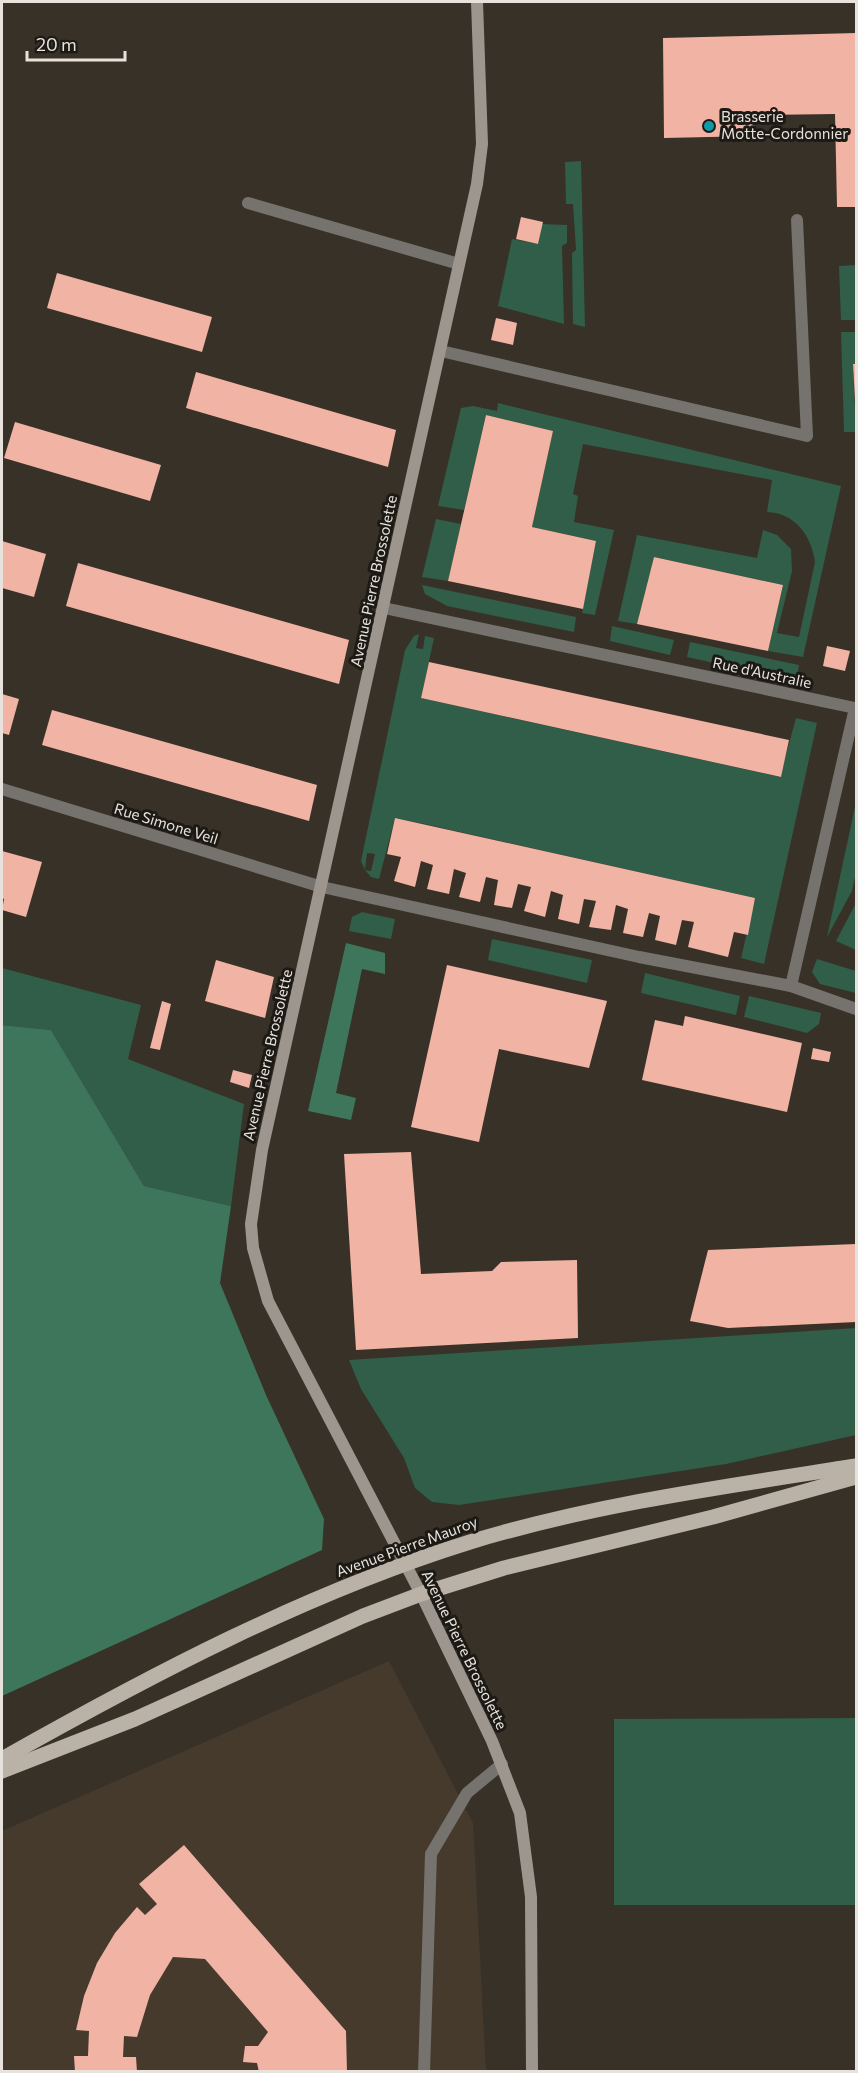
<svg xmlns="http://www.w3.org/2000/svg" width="858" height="2073" viewBox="0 0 858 2073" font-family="Commissioner,sans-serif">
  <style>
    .built { fill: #453a2c }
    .green { fill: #305e48 }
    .forest { fill: #3d765a }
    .building { fill: #f0b3a4 }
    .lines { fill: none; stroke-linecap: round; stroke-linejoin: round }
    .lane { stroke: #76726d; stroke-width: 12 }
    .street { stroke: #76726d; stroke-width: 12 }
    .secondary { stroke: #9c968e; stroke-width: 12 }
    .primary { stroke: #bab1a7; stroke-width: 15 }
    .culture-dot { fill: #0f9aa8; stroke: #1d1a15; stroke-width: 2 }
    .labels { text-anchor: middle; stroke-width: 6; stroke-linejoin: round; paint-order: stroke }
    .poi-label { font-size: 15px; fill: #e7e3dc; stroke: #1d1a15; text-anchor: start }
    .street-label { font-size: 15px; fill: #e7e3dc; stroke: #1d1a15 }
  </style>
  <rect width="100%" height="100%" fill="#383127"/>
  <!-- built -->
  <path class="built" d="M 389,1661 L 473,1823 L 486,2071 L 2,2071 L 2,1831 Z"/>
  <!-- green -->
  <g class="green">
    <path d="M 581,161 L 585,327 L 573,324 L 572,253 L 576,250 L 573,204 L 566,204 L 565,162 Z"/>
    <path d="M 542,224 L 567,225 L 567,243 L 562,246 L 564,324 L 498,306 L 512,239 L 538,244 Z"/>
    <path d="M 856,265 L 856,320 L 841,320 L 839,266 Z"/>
    <path d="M 841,332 L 856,332 L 856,364 L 853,365 L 856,432 L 844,432 Z"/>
    <path d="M 498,403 L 841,486 L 803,657 L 768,651 L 783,585 L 654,557 L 637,624 L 618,621 L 637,535 L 757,558 L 763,530 L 777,535 L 791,549 L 792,571 L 777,633 L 799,637 L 815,562 C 811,535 795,513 767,512 L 772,480 L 583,444 L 573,494 L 578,496 L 574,522 L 614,530 L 595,615 L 582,613 L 596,541 L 532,527 L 553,431 L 486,415 L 464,510 L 438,506 L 461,408 L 473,406 L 497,411 Z"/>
    <path d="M 436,519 L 461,524 L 448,581 L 422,577 Z"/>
    <path d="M 422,585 L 576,617 L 574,632 L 447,606 L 425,594 Z"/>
    <path d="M 612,626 L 674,640 L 670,655 L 610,641 Z"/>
    <path d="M 419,634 L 416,648 L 423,649 L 425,636 L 434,638 L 421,698 L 780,777 L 796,718 L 817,723 L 764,964 L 741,958 L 755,898 L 429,825 L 395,818 L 379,879 L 371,877 L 365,870 L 371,871 L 375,854 L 367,853 L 365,870 L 361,861 L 405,650 L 414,636 Z"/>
    <path d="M 690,642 L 799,665 L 796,681 L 687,657 Z"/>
    <path d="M 856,802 L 856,872 L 852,891 L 827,937 Z"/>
    <path d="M 856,903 L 856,950 L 836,941 Z"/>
    <path d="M 362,912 L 395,919 L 391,939 L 349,931 L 352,917 Z"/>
    <path d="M 492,939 L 592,960 L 587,983 L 488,960 Z"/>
    <path d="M 817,959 L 856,971 L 856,993 L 820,984 L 812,972 Z"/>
    <path d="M 2,968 L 141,1005 L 128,1059 L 244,1104 L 231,1206 L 144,1186 L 51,1030 L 2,1025 Z"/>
    <path d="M 645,973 L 740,996 L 736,1015 L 641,993 Z"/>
    <path d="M 749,996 L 821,1013 L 819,1024 L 807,1033 L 744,1017 Z"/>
    <path d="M 856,1328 L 856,1435 L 726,1464 L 459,1505 L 432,1502 L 415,1488 L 404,1458 L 361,1389 L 349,1360 Z"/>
    <path d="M 856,1718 L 856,1905 L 614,1905 L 614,1719 Z"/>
  </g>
  <!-- forest -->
  <g class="forest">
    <path d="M 346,943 L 385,953 L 385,974 L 362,969 L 336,1093 L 356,1098 L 351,1120 L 308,1111 Z"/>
    <path d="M 2,1025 L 51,1030 L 144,1186 L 231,1206 L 220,1283 L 266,1395 L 324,1519 L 322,1550 L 2,1696 Z"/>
  </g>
  <!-- building -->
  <g class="building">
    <path d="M 856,33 L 856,207 L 837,207 L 835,114 L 754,115 L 755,136 L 664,138 L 663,38 Z"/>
    <path d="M 521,217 L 543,222 L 538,244 L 516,239 Z"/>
    <path d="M 57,273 L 212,317 L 202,352 L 47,308 Z"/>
    <path d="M 496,318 L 517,323 L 513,345 L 491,340 Z"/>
    <path d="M 853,364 L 856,364 L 856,400 L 855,400 Z"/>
    <path d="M 196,372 L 396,430 L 388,467 L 186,408 Z"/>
    <path d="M 486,415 L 553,431 L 532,527 L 596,541 L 583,609 L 448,581 Z"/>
    <path d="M 15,422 L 161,465 L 150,501 L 4,458 Z"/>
    <path d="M 2,541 L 46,554 L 34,597 L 2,588 Z"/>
    <path d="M 654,557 L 783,585 L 768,651 L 637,624 Z"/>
    <path d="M 78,563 L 349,640 L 339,684 L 66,606 Z"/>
    <path d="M 827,646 L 850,651 L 845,671 L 823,666 Z"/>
    <path d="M 429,662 L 789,740 L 781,777 L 421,698 Z"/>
    <path d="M 2,694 L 19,699 L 9,735 L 2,733 Z"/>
    <path d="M 52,710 L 317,785 L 309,821 L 42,745 Z"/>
    <path d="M 395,818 L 755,898 L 748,935 L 734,932 L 728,957 L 688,947 L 694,922 L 682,920 L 676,945 L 655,940 L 660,916 L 649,913 L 643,937 L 623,933 L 628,909 L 616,905 L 611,930 L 589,927 L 596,901 L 584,899 L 579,924 L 558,919 L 563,895 L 551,891 L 545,917 L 524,911 L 531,887 L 518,884 L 512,908 L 494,905 L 498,880 L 486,877 L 480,902 L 459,897 L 466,873 L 454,869 L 449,894 L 427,889 L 433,865 L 421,861 L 415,887 L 394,881 L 401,857 L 387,854 Z"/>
    <path d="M 2,851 L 42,862 L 26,917 L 2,910 L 4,899 L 2,898 Z"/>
    <path d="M 216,960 L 274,977 L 265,1018 L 205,1001 Z"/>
    <path d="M 447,965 L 607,1001 L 589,1068 L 499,1049 L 479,1142 L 411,1127 Z"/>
    <path d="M 162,1001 L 171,1004 L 160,1050 L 150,1048 Z"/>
    <path d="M 685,1016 L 802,1043 L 787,1112 L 642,1080 L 655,1020 L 683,1026 Z"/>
    <path d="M 813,1048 L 831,1052 L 829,1062 L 811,1059 Z"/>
    <path d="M 233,1070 L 252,1075 L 249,1088 L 230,1082 Z"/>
    <path d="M 411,1152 L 421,1274 L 492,1271 L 501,1262 L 577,1260 L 578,1338 L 356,1350 L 344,1154 Z"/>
    <path d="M 856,1244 L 856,1322 L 728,1328 L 690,1321 L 708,1250 Z"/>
    <path d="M 184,1845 L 346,2031 L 347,2072 L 259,2072 L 257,2063 L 243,2062 L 245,2046 L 258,2046 L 268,2032 L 205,1959 L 173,1957 L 150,1995 L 137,2037 L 124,2036 L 123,2057 L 136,2057 L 137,2072 L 75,2072 L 74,2056 L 88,2056 L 89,2031 L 76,2030 L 84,1996 L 97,1963 L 115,1933 L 137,1907 L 145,1915 L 157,1904 L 139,1884 Z"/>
  </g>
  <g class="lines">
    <!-- lane -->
    <g class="lane">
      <path d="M 248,203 L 459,264"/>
      <path d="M 441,351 L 807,436 L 797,220"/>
      <path d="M 424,2072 L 431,1854 L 467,1793 L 502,1764"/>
    </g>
    <!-- street -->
    <g class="street">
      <path d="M 2,789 L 322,887 L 639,957 L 791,986 L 855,708 L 384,608"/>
      <path d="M 791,986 L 856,1009"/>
    </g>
    <!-- secondary -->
    <path class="secondary" d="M 477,2 L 482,144 L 477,184 L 262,1150 L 251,1224 L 253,1248 L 268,1301 L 421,1594 L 492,1741 L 520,1813 L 531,1897 L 532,2072"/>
    <!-- primary -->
    <g class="primary">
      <path d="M 2,1759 C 151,1675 306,1593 470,1542 C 595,1504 728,1486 856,1466"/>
      <path d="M 2,1771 L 135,1719 L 363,1616 L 421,1594 L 504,1568 L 713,1517 L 856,1477"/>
    </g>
  </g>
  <!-- markers -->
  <circle class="culture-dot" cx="709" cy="126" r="6"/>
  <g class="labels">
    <!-- poi labels -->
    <g class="poi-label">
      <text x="721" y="122">Brasserie<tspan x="721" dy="17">Motte-Cordonnier</tspan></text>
    </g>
    <!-- street labels -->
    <g class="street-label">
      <text transform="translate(374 581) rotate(-78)" y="5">Avenue Pierre Brossolette</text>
      <text transform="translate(762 673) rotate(12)" y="5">Rue d'Australie</text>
      <text transform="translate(166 824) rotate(17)" y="5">Rue Simone Veil</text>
      <text transform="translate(268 1055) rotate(-77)" y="5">Avenue Pierre Brossolette</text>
      <text transform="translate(407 1547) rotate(-20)" y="5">Avenue Pierre Mauroy</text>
      <text transform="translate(464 1650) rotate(64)" y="5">Avenue Pierre Brossolette</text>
    </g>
  </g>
  <!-- border -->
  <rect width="858" height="2073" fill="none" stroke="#e7e3dc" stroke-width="6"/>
  <!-- scale -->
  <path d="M27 51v9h98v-9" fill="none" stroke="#e7e3dc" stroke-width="3"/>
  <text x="36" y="51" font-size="18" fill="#e7e3dc" stroke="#1d1a15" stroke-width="4.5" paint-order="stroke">20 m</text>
</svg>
